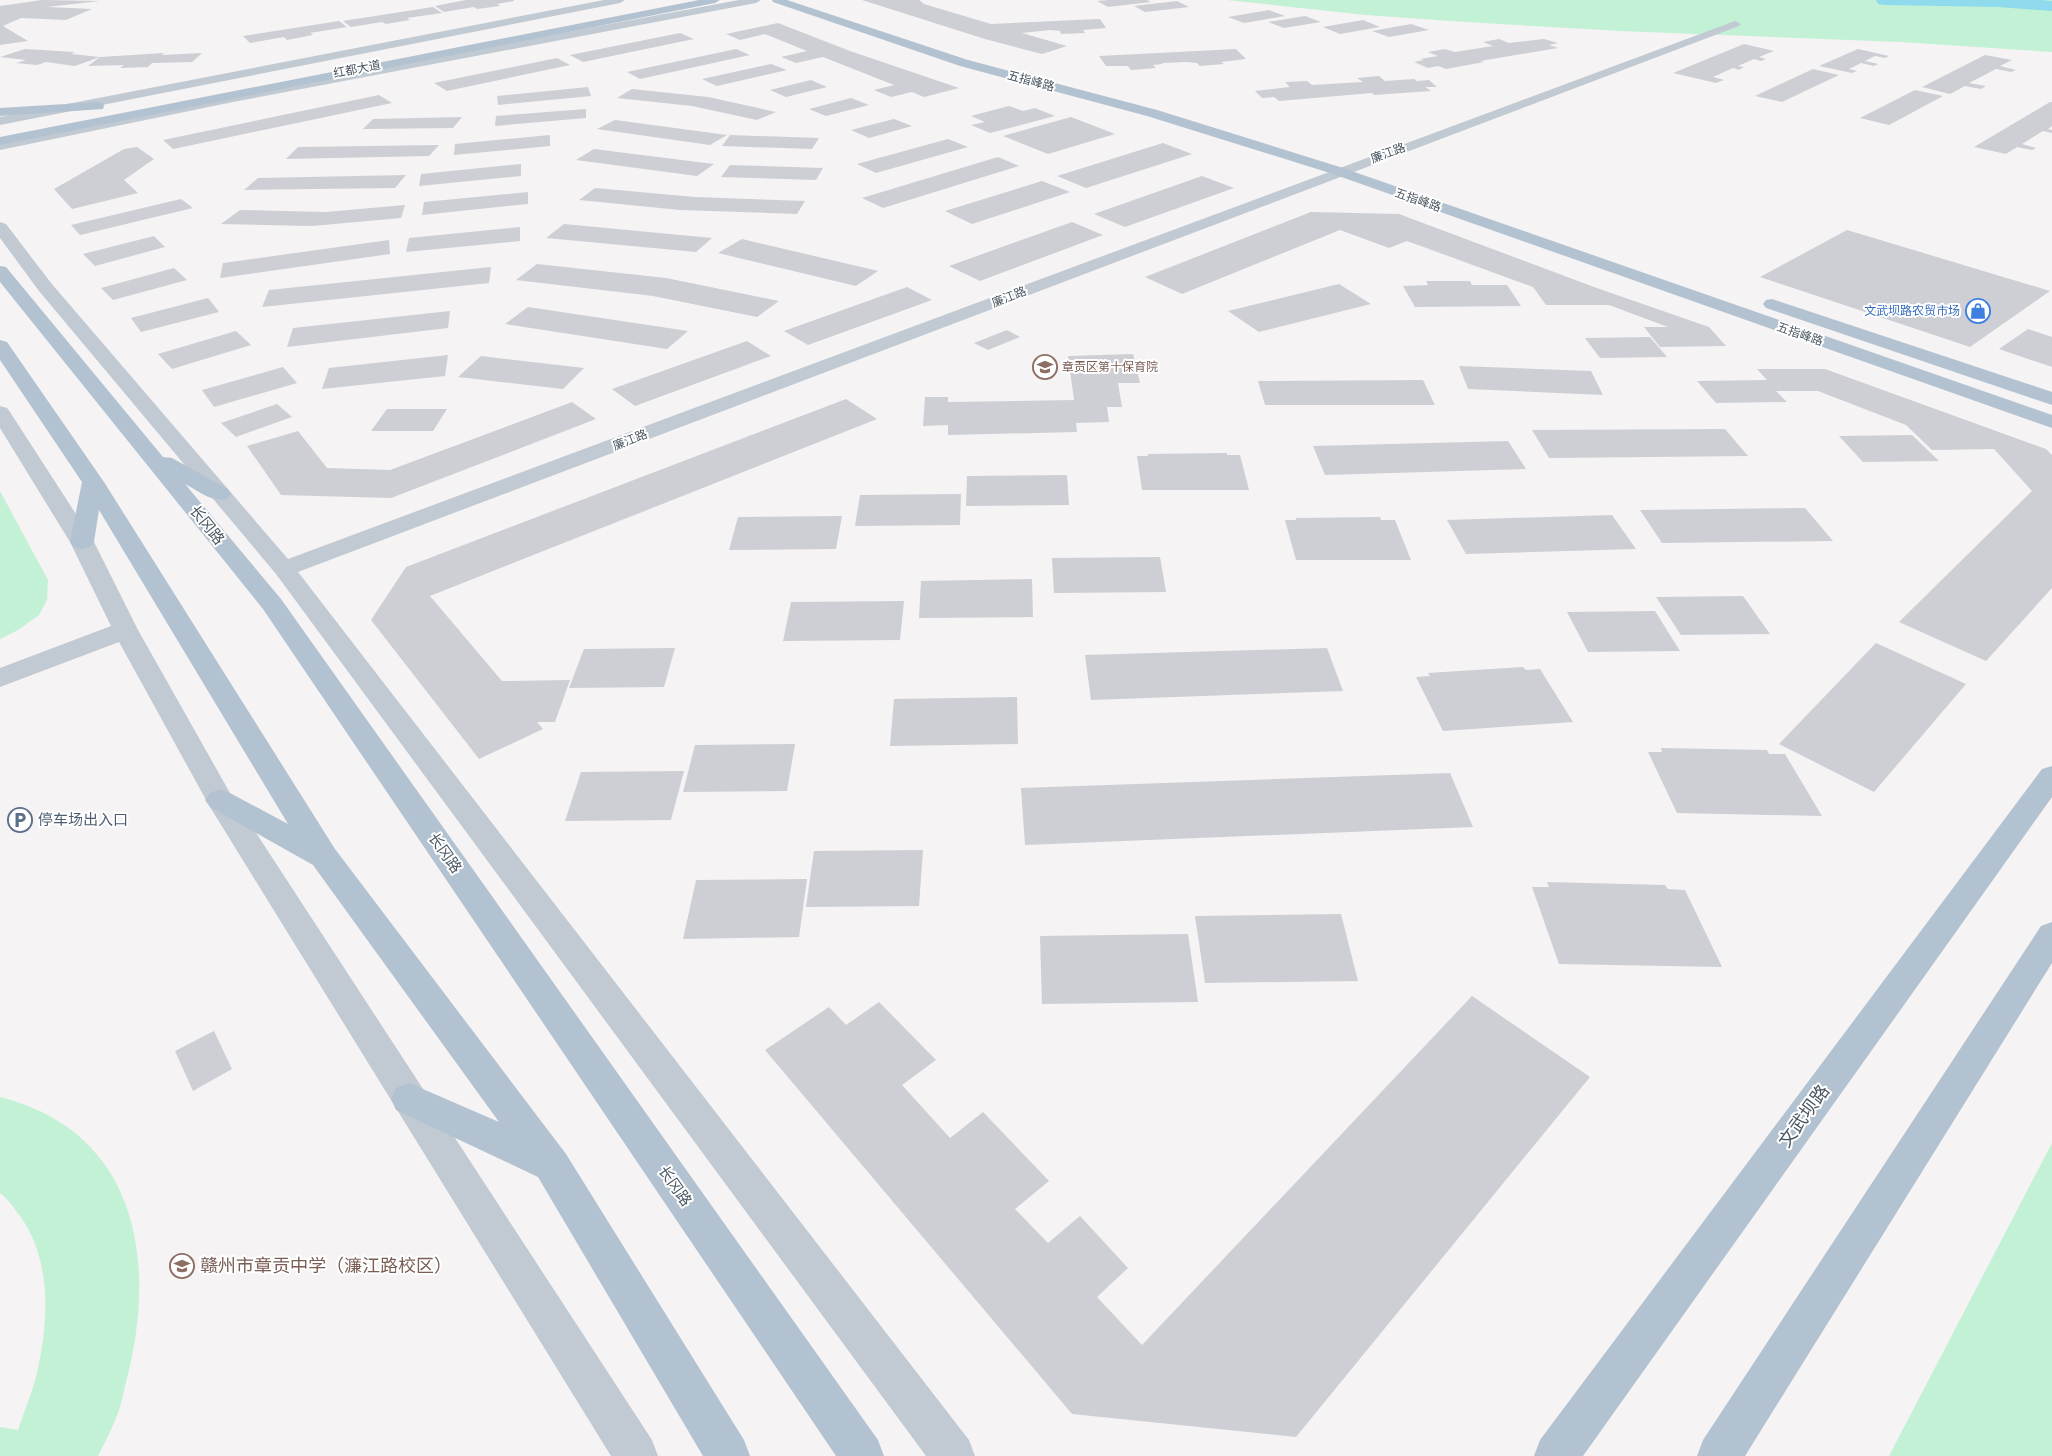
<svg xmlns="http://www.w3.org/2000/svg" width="2052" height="1456" viewBox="0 0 2052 1456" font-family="Barlow,'Noto Sans SC',sans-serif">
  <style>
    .green { fill: #c3f1d5 }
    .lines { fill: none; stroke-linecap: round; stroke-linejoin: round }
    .canal { fill: #90daee; fill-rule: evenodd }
    .building { fill: #cdcfd5 }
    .minor { fill: #c1cad2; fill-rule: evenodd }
    .major { fill: #b3c2d1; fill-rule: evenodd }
    .labels { text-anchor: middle; stroke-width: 4; stroke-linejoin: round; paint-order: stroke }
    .far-street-label { font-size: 12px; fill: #4a5661; stroke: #fff }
    .far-shop-label { font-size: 12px; fill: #366cbe; stroke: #fff; text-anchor: end }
    .far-education-label { font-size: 12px; fill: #785e54; stroke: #fff; text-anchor: start }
    .street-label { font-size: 15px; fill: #4a5661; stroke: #fff }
    .service-label { font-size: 15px; fill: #4e5e75; stroke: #fff; text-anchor: start }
    .near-street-label { font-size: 18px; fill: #4a5661; stroke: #fff }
    .near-education-label { font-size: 18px; fill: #785e54; stroke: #fff; text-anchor: start }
  </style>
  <rect width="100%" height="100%" fill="#f5f3f3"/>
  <!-- green -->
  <g class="green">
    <path d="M 1227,0 L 2052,0 L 2052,52 L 1900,42 L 1620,31 L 1465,22 L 1366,15 Z"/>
    <path d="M 0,491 L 48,580 L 47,600 L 39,615 L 18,630 L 0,639 Z"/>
    <path d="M 0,1097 C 138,1132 158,1261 126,1382 C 123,1394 121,1407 116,1418 C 111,1431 104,1444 98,1456 L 0,1456 L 0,1427 L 18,1430 C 25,1409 34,1389 38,1368 C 49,1318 51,1259 20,1216 C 14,1208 8,1199 0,1193 Z"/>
    <path d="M 2052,1143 L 2052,1456 L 1889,1456 Z"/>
  </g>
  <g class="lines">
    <!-- canal -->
    <path class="canal" d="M 1876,0 L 2040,0 L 2052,1 L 2052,11 L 1998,7 L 1884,5 L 1878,4 Z"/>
  </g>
  <!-- building -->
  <g class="building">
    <path d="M 42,0 L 100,1 L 47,7 L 92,9 L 66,20 L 21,18 L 3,26 L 28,41 L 0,45 L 0,6 Z"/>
    <path d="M 466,0 L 514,0 L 514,1 L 497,4 L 500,6 L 477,9 L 474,7 L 444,12 L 435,6 Z"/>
    <path d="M 862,0 L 919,0 L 924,4 L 991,24 L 1100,19 L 1106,28 L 1083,30 L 1085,33 L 1061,34 L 1060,31 L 1050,30 L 1022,33 L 1067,46 L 1042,54 L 985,39 Z"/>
    <path d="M 1109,0 L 1147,0 L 1151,2 L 1108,7 L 1097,1 Z"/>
    <path d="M 1177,1 L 1189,7 L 1145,12 L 1134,6 Z"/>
    <path d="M 433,7 L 442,13 L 407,18 L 410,20 L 386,24 L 382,22 L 351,27 L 343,21 Z"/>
    <path d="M 1269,10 L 1285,16 L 1244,23 L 1228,17 Z"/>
    <path d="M 1305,16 L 1321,22 L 1284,28 L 1268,22 Z"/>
    <path d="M 1363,20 L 1380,27 L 1340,34 L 1323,27 Z"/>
    <path d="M 339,21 L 347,27 L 310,33 L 313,35 L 287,40 L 284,37 L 250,43 L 243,36 Z"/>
    <path d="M 778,23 L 850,51 L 959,88 L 924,97 L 912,92 L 891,97 L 874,90 L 894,85 L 823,57 L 796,63 L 781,57 L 807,51 L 765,34 L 740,40 L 726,34 Z"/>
    <path d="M 1411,24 L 1429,30 L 1389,37 L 1372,31 Z"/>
    <path d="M 680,33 L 694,39 L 583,62 L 570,55 Z"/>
    <path d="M 1499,39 L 1509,43 L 1544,39 L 1558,43 L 1549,45 L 1558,48 L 1480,61 L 1484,62 L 1446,69 L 1438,66 L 1428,68 L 1414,62 L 1424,60 L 1420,59 L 1438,56 L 1428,52 L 1445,49 L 1455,52 L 1493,46 L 1483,42 Z"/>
    <path d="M 1744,44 L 1774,51 L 1759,57 L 1766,59 L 1761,61 L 1754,59 L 1738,66 L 1744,67 L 1739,70 L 1733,68 L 1713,77 L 1724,80 L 1716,83 L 1673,73 Z"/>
    <path d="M 25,49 L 75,52 L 71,54 L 100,57 L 75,66 L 46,62 L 37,65 L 16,63 L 26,60 L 0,57 Z"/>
    <path d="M 736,49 L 750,55 L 640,79 L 627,72 Z"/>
    <path d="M 1236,49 L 1246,59 L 1221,62 L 1224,64 L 1200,66 L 1197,63 L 1186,62 L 1162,63 L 1163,64 L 1153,65 L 1156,68 L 1131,70 L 1128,66 L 1106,66 L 1099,56 Z"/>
    <path d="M 1858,49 L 1889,56 L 1885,58 L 1875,56 L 1865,61 L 1878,64 L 1874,66 L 1861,63 L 1849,69 L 1857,71 L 1852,73 L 1819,66 Z"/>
    <path d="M 164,53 L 162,55 L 202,53 L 192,62 L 152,63 L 148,67 L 120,68 L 124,65 L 88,66 L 100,57 Z"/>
    <path d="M 1985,55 L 2012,60 L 2000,66 L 2016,70 L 2011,72 L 1996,69 L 1969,83 L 1986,86 L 1981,89 L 1965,86 L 1950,94 L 1922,87 Z"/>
    <path d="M 557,58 L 570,65 L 447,91 L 434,83 Z"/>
    <path d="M 771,64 L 787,70 L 717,86 L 702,79 Z"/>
    <path d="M 1813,69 L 1839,75 L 1782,102 L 1755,96 Z"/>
    <path d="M 1379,76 L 1385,81 L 1414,79 L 1417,81 L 1429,80 L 1437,87 L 1425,87 L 1431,91 L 1374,95 L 1372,93 L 1279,101 L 1274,97 L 1262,98 L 1255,91 L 1290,87 L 1285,82 L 1307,81 L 1312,85 L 1363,82 L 1357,78 Z"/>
    <path d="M 811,80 L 827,87 L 786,97 L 770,90 Z"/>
    <path d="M 588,87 L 591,96 L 498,105 L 497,96 Z"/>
    <path d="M 632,89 L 708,97 L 776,112 L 757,120 L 692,106 L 617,98 Z"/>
    <path d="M 1915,90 L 1943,96 L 1889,125 L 1860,118 Z"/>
    <path d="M 379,95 L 392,103 L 173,149 L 163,140 Z"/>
    <path d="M 851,98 L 869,105 L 826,116 L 809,109 Z"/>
    <path d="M 2050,102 L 2052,102 L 2052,126 L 2048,129 L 2052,130 L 2052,133 L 2043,131 L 2022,144 L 2036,148 L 2032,150 L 2017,147 L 2006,154 L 1974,147 Z"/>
    <path d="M 1009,106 L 1023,111 L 1035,108 L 1055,116 L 990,133 L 971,125 L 985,122 L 971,116 Z"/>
    <path d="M 586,109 L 586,118 L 495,126 L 496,116 Z"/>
    <path d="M 462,117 L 453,128 L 363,129 L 373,119 Z"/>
    <path d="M 1071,117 L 1115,134 L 1048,154 L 1003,136 Z"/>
    <path d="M 894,119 L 912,126 L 869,138 L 851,130 Z"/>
    <path d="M 615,120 L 727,135 L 710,145 L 597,129 Z"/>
    <path d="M 550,135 L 550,146 L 454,155 L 455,144 Z"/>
    <path d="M 730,135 L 819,138 L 812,149 L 722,146 Z"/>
    <path d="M 948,139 L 968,147 L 876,173 L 857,164 Z"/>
    <path d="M 1163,143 L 1192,154 L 1086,188 L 1057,176 Z"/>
    <path d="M 439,145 L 429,156 L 286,159 L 298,147 Z"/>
    <path d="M 137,147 L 154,159 L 124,180 L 138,193 L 72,209 L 54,189 L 124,149 Z"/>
    <path d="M 594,149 L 714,164 L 697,176 L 576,160 Z"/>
    <path d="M 998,157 L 1019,166 L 883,208 L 862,198 Z"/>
    <path d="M 521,164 L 521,176 L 419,186 L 421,174 Z"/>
    <path d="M 730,165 L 823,168 L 816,180 L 721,177 Z"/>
    <path d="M 406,175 L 395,188 L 244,190 L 258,178 Z"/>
    <path d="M 1202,176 L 1234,188 L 1125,227 L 1094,214 Z"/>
    <path d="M 1042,181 L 1070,192 L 972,224 L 945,211 Z"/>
    <path d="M 595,188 L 695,197 L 805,201 L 797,214 L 680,210 L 579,200 Z"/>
    <path d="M 528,192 L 528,204 L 422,215 L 424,202 Z"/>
    <path d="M 181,199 L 193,208 L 80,235 L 71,225 Z"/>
    <path d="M 405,205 L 401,218 L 312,226 L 221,224 L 240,210 L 326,212 Z"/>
    <path d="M 1311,212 L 1399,214 L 1594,287 L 1709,327 L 1726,346 L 1660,347 L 1644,327 L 1668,327 L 1609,305 L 1546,305 L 1533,287 L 1407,241 L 1389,248 L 1340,230 L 1182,294 L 1145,277 Z"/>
    <path d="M 1072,222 L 1103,235 L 980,281 L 949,266 Z"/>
    <path d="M 564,224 L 712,238 L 696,252 L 546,238 Z"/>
    <path d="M 520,227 L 520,241 L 406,252 L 409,238 Z"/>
    <path d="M 1847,230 L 2050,291 L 1970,347 L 1760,277 Z"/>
    <path d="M 154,236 L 165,247 L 95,266 L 83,254 Z"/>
    <path d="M 742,239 L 878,271 L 856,286 L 718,253 Z"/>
    <path d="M 389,240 L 390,254 L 220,278 L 223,263 Z"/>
    <path d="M 537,264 L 666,278 L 779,301 L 757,317 L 653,296 L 516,280 Z"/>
    <path d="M 491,267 L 489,283 L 262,307 L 269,290 Z"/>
    <path d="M 174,268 L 187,280 L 113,300 L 101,288 Z"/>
    <path d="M 1426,281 L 1470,281 L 1472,285 L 1507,285 L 1521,306 L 1415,307 L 1403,286 L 1428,285 Z"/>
    <path d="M 1339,284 L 1371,304 L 1259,332 L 1228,311 Z"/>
    <path d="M 907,287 L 932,300 L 808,345 L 784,331 Z"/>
    <path d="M 208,298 L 219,312 L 141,332 L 131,318 Z"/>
    <path d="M 528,307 L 688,331 L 667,349 L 505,324 Z"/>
    <path d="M 450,311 L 448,328 L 287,347 L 293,328 Z"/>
    <path d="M 2028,329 L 2052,337 L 2052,367 L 1999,349 Z"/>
    <path d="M 1007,330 L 1020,337 L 988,350 L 974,343 Z"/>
    <path d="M 236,331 L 251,345 L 172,369 L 158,354 Z"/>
    <path d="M 1650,337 L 1667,357 L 1600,358 L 1585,338 Z"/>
    <path d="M 747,341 L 771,356 L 635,406 L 612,389 Z"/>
    <path d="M 1133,354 L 1140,383 L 1118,383 L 1122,407 L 1107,407 L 1109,422 L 1076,423 L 1077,432 L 948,435 L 948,425 L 923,426 L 925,397 L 948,397 L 948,402 L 1074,400 L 1068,356 Z"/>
    <path d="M 448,355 L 445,376 L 322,389 L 329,368 Z"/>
    <path d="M 481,356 L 584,368 L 563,389 L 458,377 Z"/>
    <path d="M 1459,366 L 1591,371 L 1603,395 L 1468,389 Z"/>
    <path d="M 283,367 L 297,383 L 214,407 L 202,390 Z"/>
    <path d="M 1757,369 L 1825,369 L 2046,449 L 2052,455 L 2052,588 L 1986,661 L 1899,622 L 2032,491 L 1994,449 L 1932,450 L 1906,425 L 1818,391 L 1776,391 L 1787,402 L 1716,403 L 1697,381 L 1767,380 Z"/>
    <path d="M 1423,380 L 1435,405 L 1265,405 L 1258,381 Z"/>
    <path d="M 846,399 L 877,419 L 430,596 L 502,681 L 570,680 L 555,722 L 537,722 L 543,729 L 479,759 L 371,620 L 406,567 Z"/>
    <path d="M 572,402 L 596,419 L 391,498 L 281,495 L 247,446 L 298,431 L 327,468 L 390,470 Z"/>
    <path d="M 277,404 L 292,417 L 236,437 L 221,423 Z"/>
    <path d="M 387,409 L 447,409 L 433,431 L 371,431 Z"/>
    <path d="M 1725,429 L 1748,456 L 1549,458 L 1532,430 Z"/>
    <path d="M 1912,435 L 1939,461 L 1863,462 L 1839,436 Z"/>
    <path d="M 1508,441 L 1526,469 L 1325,475 L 1313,446 Z"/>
    <path d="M 1227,453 L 1227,455 L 1240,455 L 1249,490 L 1142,490 L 1137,456 L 1148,456 L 1148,454 Z"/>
    <path d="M 1067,475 L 1069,505 L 966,506 L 967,476 Z"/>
    <path d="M 961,494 L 960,525 L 855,526 L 860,495 Z"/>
    <path d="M 1805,508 L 1833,541 L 1662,543 L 1640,510 Z"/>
    <path d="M 1612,515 L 1636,549 L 1466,554 L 1447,520 Z"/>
    <path d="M 842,516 L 836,549 L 729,550 L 738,517 Z"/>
    <path d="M 1380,517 L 1381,520 L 1395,520 L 1411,560 L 1296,560 L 1285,520 L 1296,520 L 1296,518 Z"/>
    <path d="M 1160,557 L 1166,592 L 1054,593 L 1052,558 Z"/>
    <path d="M 1032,579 L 1033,617 L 919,618 L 921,581 Z"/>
    <path d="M 1743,596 L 1770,634 L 1681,635 L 1656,597 Z"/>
    <path d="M 904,601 L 900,640 L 783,641 L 791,602 Z"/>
    <path d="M 1655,611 L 1680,651 L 1588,652 L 1567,612 Z"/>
    <path d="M 1876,643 L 1966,684 L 1874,792 L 1779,744 Z"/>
    <path d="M 675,648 L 664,687 L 569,688 L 584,649 Z"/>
    <path d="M 1327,648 L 1343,691 L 1091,700 L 1085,655 Z"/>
    <path d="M 1523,667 L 1526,670 L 1540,669 L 1573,722 L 1443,731 L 1416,677 L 1430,676 L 1428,673 Z"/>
    <path d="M 1017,697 L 1018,744 L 890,746 L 894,699 Z"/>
    <path d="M 795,744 L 787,791 L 683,792 L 695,745 Z"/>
    <path d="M 1661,748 L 1767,750 L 1769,754 L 1785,754 L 1822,816 L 1677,813 L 1648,752 L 1662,752 Z"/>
    <path d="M 684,771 L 671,820 L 565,821 L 581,772 Z"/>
    <path d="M 1450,773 L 1473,827 L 1025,845 L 1021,788 Z"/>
    <path d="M 923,850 L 919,906 L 806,907 L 814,851 Z"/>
    <path d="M 807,879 L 799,937 L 683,939 L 696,880 Z"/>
    <path d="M 1547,882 L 1665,885 L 1668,889 L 1685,890 L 1722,967 L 1559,964 L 1532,887 L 1549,887 Z"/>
    <path d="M 1341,914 L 1358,981 L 1205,983 L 1195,916 Z"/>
    <path d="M 1188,934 L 1198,1002 L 1042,1004 L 1040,936 Z"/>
    <path d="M 1472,996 L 1590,1077 L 1296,1437 L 1072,1414 L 765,1050 L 829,1007 L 846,1025 L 879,1002 L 936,1060 L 902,1085 L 950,1138 L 983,1112 L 1049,1181 L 1015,1209 L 1048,1243 L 1080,1216 L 1128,1268 L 1097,1297 L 1142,1345 Z"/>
    <path d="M 214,1031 L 232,1069 L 193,1091 L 175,1051 Z"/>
  </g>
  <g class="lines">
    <!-- minor -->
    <g class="minor">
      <path d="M 604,0 L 625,0 L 620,3 L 0,125 L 0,117 Z"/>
      <path d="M 739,0 L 761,0 L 756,3 L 233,102 L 0,150 L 0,142 L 233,94 Z"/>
      <path d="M 1735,21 L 1741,24 L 1739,26 L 298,572 L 969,1440 L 975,1456 L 926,1456 L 276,574 L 39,291 L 0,238 L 0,222 L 6,224 L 51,283 L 288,559 Z"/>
      <path d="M 0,406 L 7,408 L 10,412 L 94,542 L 138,630 L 230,793 L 652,1440 L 658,1456 L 611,1456 L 210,807 L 119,642 L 0,687 L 0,668 L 111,626 L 70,542 L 0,428 Z"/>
    </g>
    <!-- major -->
    <g class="major">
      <path d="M 699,0 L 720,0 L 715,3 L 0,145 L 0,137 Z"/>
      <path d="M 772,0 L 787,0 L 968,60 L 1157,110 L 1343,168 L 2052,415 L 2052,428 L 1333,174 L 1147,116 L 960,66 L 773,2 Z"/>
      <path d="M 98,102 L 103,103 L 104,106 L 103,109 L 0,116 L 0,108 Z"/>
      <path d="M 0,266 L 6,267 L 163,457 L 172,458 L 228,489 L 231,494 L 228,499 C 212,503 199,491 185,484 L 281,599 L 878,1440 L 884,1456 L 836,1456 L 263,609 L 0,282 Z"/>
      <path d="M 1772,299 L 2052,392 L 2052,405 L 1766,308 L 1763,304 L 1766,300 Z"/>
      <path d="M 0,340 L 7,342 L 104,482 L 335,849 L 566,1154 L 744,1440 L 750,1456 L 703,1456 L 538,1177 L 396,1110 L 391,1099 L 396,1088 L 409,1083 L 499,1122 L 313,865 L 210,807 L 205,800 L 210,793 L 220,789 L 230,793 L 288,824 L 99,510 L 94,542 L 90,547 L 82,549 L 74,547 L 70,542 L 82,482 L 0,360 Z"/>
      <path d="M 2052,766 L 2052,797 L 1583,1456 L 1534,1456 L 1540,1440 L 2042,769 Z"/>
      <path d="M 2052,922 L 2052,963 L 1745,1456 L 1697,1456 L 1703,1440 L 2041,926 Z"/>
    </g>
  </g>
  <!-- icons -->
  <defs>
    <symbol id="shop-ring" viewBox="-11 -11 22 22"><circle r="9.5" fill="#fff" stroke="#3f7fe0" stroke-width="1.5"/><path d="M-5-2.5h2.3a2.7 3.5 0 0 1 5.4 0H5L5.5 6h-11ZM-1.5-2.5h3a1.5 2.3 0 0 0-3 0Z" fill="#3f7fe0"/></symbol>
    <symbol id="school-ring" viewBox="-11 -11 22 22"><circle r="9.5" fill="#fff" stroke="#8d6e63" stroke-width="1.5"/><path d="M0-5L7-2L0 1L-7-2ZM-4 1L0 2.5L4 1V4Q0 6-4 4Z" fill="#8d6e63"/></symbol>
    <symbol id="parking-ring" viewBox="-11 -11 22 22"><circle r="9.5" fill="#fff" stroke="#5c6f8a" stroke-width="1.5"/><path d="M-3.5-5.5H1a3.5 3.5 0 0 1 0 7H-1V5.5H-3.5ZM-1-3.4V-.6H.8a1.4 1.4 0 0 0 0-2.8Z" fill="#5c6f8a"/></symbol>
  </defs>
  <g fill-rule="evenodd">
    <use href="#shop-ring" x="1964" y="297" width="28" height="28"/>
    <use href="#school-ring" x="1031" y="353" width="28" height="28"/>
    <use href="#parking-ring" x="6" y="806" width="28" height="28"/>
    <use href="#school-ring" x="168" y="1252" width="28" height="28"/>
  </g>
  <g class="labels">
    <!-- far-street labels -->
    <g class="far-street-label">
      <text transform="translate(357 69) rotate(-11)" y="4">红都大道</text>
      <text transform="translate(1031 81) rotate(15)" y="4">五指峰路</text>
      <text transform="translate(1388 153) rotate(-20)" y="4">廉江路</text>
      <text transform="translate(1418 200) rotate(19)" y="4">五指峰路</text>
      <text transform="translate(1009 297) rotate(-21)" y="4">廉江路</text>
      <text transform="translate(1800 334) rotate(19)" y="4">五指峰路</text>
      <text transform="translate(630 440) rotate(-21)" y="4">廉江路</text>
    </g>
    <!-- far-shop labels -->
    <g class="far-shop-label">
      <text x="1960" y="315">文武坝路农贸市场</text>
    </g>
    <!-- far-education labels -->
    <g class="far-education-label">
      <text x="1062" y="371">章贡区第十保育院</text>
    </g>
    <!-- street labels -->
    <g class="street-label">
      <text transform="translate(207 525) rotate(51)" y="5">长冈路</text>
      <text transform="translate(445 853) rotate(55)" y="5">长冈路</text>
      <text transform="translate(675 1186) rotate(55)" y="5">长冈路</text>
    </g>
    <!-- service labels -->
    <g class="service-label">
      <text x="38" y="825">停车场出入口</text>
    </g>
    <!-- near-street labels -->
    <g class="near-street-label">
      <text transform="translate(1804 1116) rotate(-54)" y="6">文武坝路</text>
    </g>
    <!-- near-education labels -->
    <g class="near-education-label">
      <text x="200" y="1272">赣州市章贡中学（濂江路校区）</text>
    </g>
  </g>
</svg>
